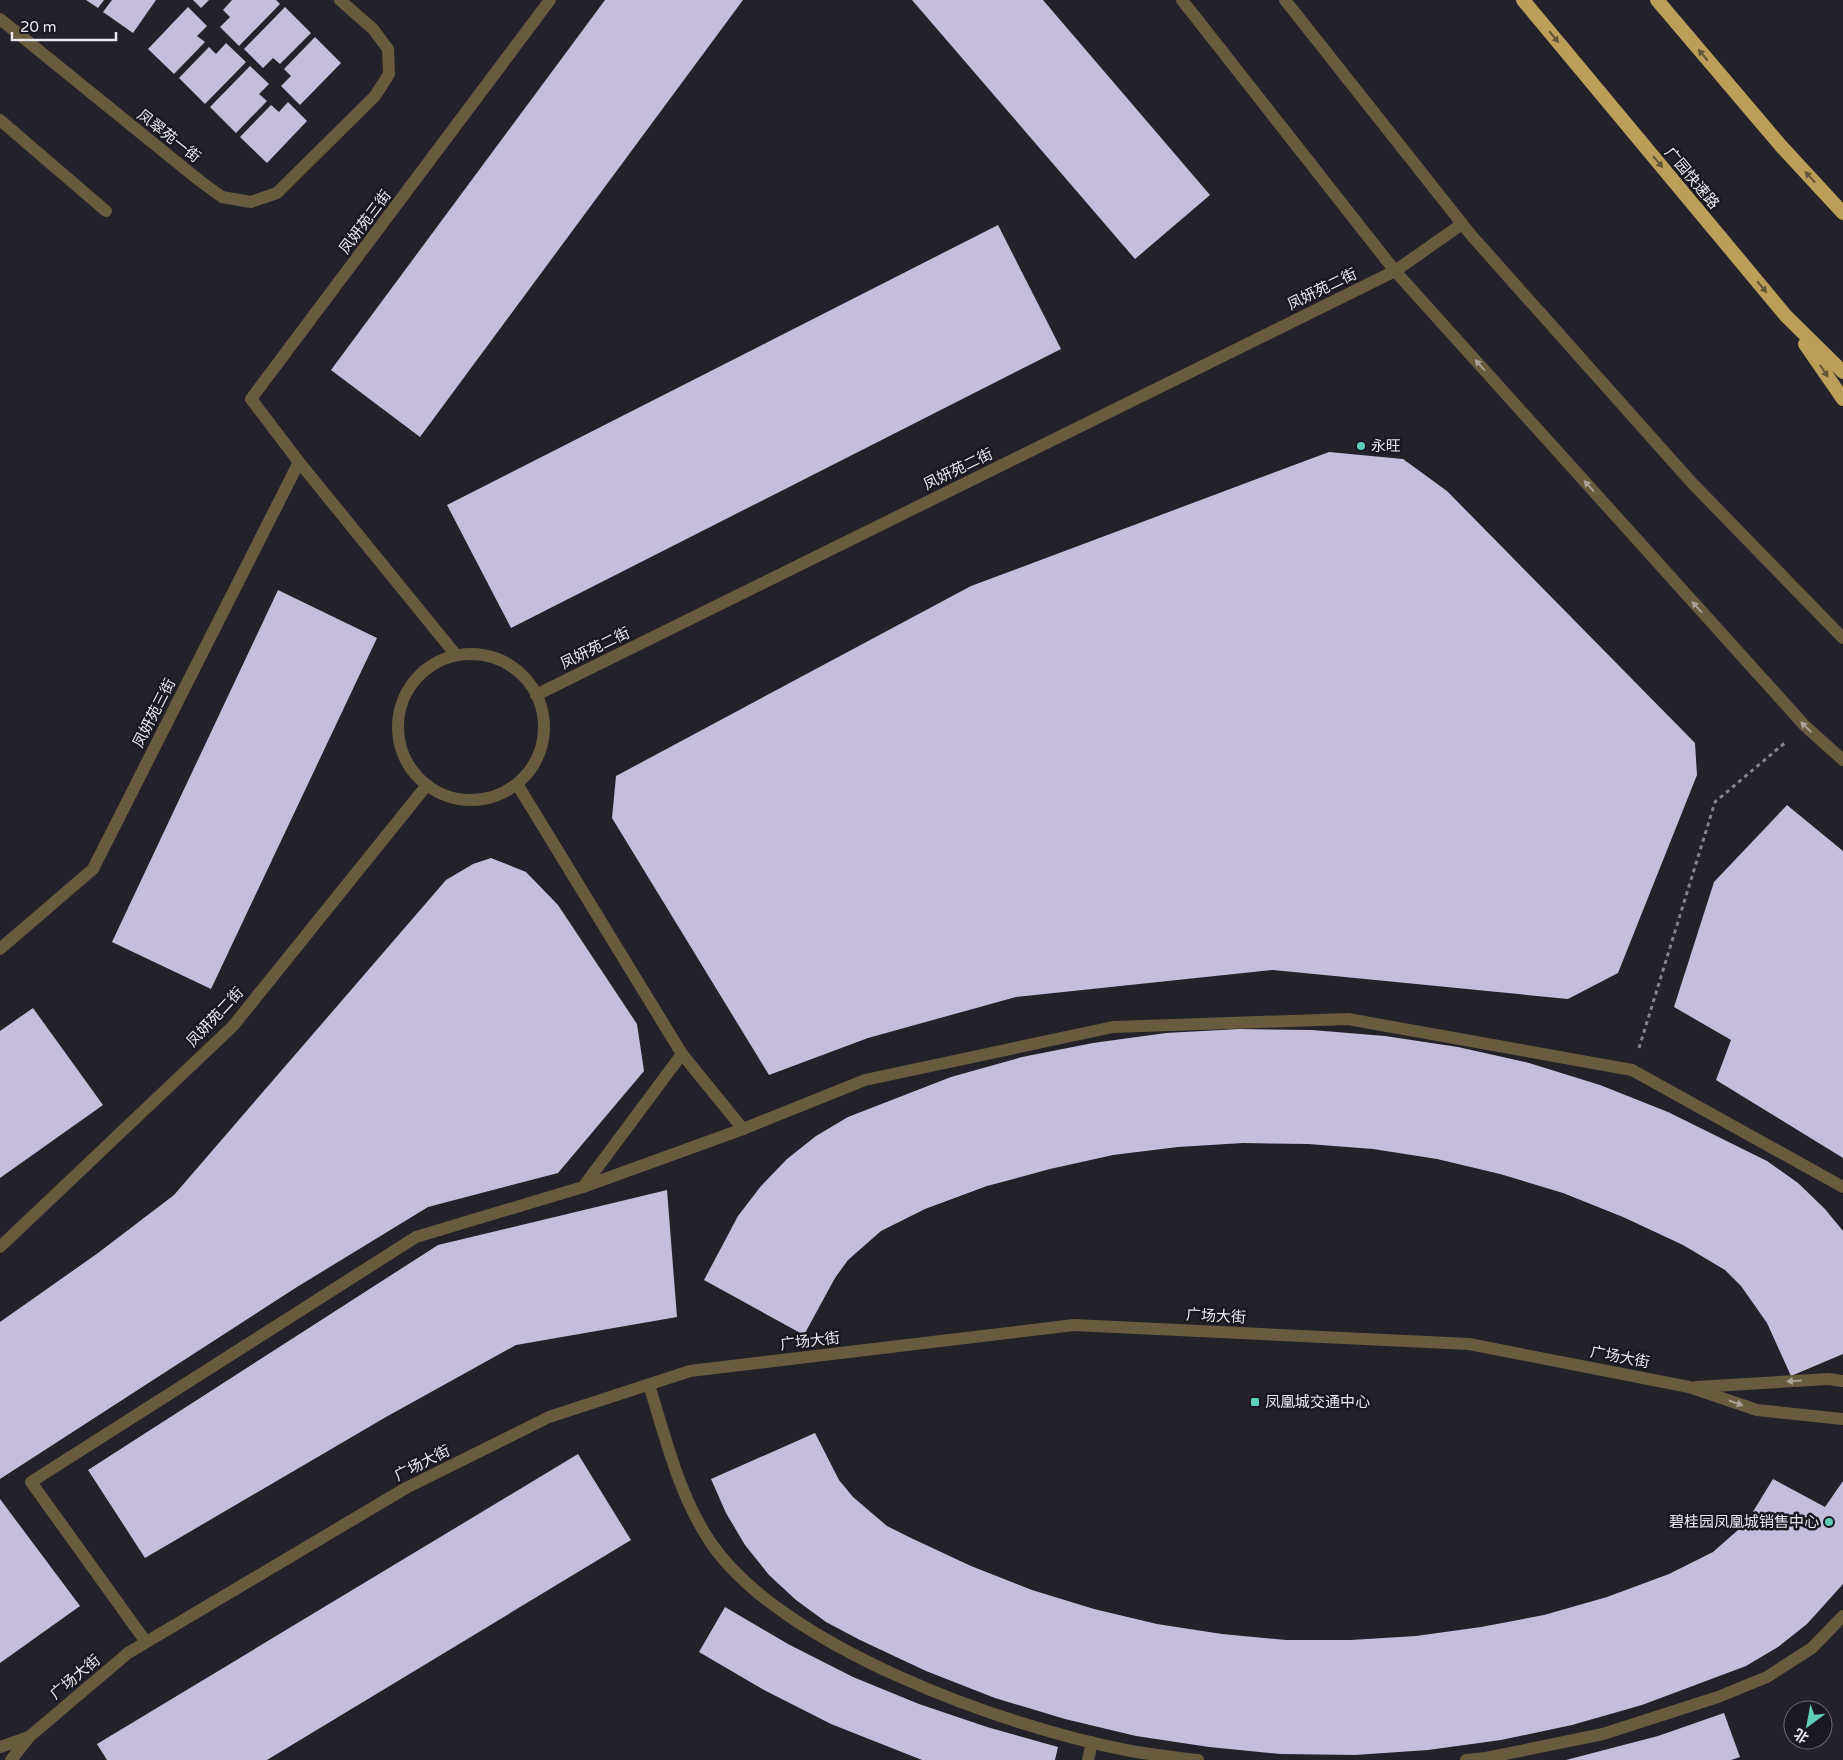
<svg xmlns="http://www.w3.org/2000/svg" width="1843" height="1760" viewBox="0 0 1843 1760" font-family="'Varela Round','Noto Sans SC',sans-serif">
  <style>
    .building { fill: #c5bddc }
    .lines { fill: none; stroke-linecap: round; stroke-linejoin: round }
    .path { stroke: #86848b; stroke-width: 3; stroke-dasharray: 4 4; stroke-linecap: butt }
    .service { stroke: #685b3e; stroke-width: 12 }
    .minor { stroke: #685b3e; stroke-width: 12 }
    .tertiary { stroke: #685b3e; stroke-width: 12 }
    .trunk { stroke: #bb9e58; stroke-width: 14 }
    .oneway { fill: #625439 }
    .oneway2 { fill: #a9a296 }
    .poi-dot { fill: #5eceb8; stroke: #1a1820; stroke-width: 2 }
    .labels { text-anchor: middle; stroke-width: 5; stroke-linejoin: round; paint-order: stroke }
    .street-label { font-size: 15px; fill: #eae8ee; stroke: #1a1820 }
    .poi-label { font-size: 15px; fill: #eae8ee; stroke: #1a1820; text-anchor: start }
  </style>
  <rect width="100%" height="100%" fill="#232129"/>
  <!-- building -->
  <g class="building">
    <path d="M 86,0 L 104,0 L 98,8 Z"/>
    <path d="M 112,0 L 156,0 L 133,33 L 103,12 Z"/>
    <path d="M 193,0 L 209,0 L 201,8 Z"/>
    <path d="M 232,0 L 276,0 L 280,4 L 239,46 L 220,27 L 230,17 L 223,10 Z"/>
    <path d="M 605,0 L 743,0 L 420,437 L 331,370 Z"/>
    <path d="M 912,0 L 1043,0 L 1210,195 L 1135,259 Z"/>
    <path d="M 188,7 L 207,26 L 197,36 L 205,42 L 174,74 L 148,49 Z"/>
    <path d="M 285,7 L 311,33 L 280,64 L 273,58 L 263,68 L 244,49 Z"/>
    <path d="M 315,37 L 341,63 L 300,105 L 281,86 L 291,76 L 284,69 Z"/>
    <path d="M 226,43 L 246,62 L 205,104 L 179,78 L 209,47 L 216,54 Z"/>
    <path d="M 250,66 L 269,84 L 259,94 L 267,101 L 236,133 L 210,107 Z"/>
    <path d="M 288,102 L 307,121 L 267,163 L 240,137 L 271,105 L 279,112 Z"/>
    <path d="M 998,225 L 1061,349 L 511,628 L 447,505 Z"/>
    <path d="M 1329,452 L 1403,459 L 1447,491 L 1695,743 L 1697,775 L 1618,973 L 1568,999 L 1273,970 L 1016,997 L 868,1038 L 769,1075 L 612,818 L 616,776 L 971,586 Z"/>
    <path d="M 278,590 L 377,638 L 211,989 L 112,942 Z"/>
    <path d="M 1787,805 L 1843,851 L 1843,1158 L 1716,1080 L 1731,1040 L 1674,1007 L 1714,882 Z"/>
    <path d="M 491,858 L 526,872 L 558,905 L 637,1024 L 644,1071 L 558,1173 L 428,1207 L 297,1287 L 0,1479 L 0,1322 L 98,1253 L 174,1195 L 446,880 L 473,864 Z"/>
    <path d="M 33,1008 L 103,1105 L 0,1178 L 0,1031 Z"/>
    <path d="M 1239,1029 L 1312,1030 L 1385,1036 L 1458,1047 L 1529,1063 L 1600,1085 L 1668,1112 L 1767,1161 L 1798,1183 L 1825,1209 L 1843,1231 L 1843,1354 L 1791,1376 L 1767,1323 L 1741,1286 L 1725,1270 L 1683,1245 L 1623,1217 L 1563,1193 L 1500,1174 L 1437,1159 L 1373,1149 L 1308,1144 L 1243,1143 L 1178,1147 L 1113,1155 L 1050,1169 L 987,1186 L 925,1209 L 881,1231 L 848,1260 L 835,1278 L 804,1335 L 704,1280 L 738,1216 L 761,1186 L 787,1159 L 816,1136 L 848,1117 L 951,1077 L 1022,1057 L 1093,1043 L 1166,1033 Z"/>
    <path d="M 667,1190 L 677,1317 L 516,1345 L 386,1417 L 145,1558 L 88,1470 L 438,1245 Z"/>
    <path d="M 815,1433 L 839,1480 L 853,1497 L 887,1526 L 911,1538 L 971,1566 L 1032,1590 L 1094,1609 L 1157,1624 L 1222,1634 L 1286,1640 L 1351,1640 L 1416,1636 L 1481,1627 L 1544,1615 L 1607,1597 L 1669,1574 L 1713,1552 L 1746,1523 L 1773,1479 L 1825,1507 L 1843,1481 L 1843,1584 L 1807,1624 L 1778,1647 L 1746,1666 L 1642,1705 L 1572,1725 L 1501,1740 L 1428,1750 L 1355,1755 L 1281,1754 L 1209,1747 L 1136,1736 L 1065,1719 L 995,1698 L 926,1671 L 860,1640 L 826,1622 L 796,1600 L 769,1575 L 745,1545 L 726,1513 L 711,1479 Z"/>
    <path d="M 578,1454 L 631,1540 L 267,1760 L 107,1760 L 97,1744 Z"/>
    <path d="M 0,1499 L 80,1606 L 0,1663 Z"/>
    <path d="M 725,1607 L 788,1644 L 853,1677 L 919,1704 L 987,1727 L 1058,1747 L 1055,1760 L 922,1760 L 831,1724 L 764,1690 L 699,1652 Z"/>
    <path d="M 1724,1713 L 1740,1757 L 1731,1760 L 1566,1760 L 1658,1736 Z"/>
  </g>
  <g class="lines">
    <!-- path -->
    <path class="path" d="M 1639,1048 L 1715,802 L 1787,741"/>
    <!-- service -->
    <g class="service">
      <path d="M 1182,0 L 1395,271 L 1462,224"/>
      <path d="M 1285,0 L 1471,235 L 1692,483 L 1843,638"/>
      <path d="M 0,19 L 200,181 L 222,197 L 251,202 L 277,193 L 375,96 L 389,74 L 388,49 L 373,29 L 340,0"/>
      <path d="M 0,120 L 106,211"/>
      <path d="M 456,655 L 299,462 L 251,399 L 550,0"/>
      <path d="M 0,949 L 93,869 L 299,462"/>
      <path d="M 682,1054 L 743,1129"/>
      <path d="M 583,1187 L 743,1129 L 865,1080 L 1113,1027 L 1348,1019 L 1632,1070 L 1843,1187"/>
      <path d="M 649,1385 C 666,1439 679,1496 711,1543 C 782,1647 1005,1727 1126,1750 C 1150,1755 1174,1757 1198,1760"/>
      <path d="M 1088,1760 L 1092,1742"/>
      <path d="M 1466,1760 L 1486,1758 L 1603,1734 L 1718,1697 L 1767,1677 L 1812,1648 L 1843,1616"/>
    </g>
    <!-- minor -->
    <g class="minor">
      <circle cx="471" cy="727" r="73"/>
      <path d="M 536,695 L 1395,271 L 1805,726 L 1843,760"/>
      <path d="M 0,1247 L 233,1026 L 427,785"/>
      <path d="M 146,1642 L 31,1482 L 416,1237 L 583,1187 L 682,1054 L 517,784"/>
    </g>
    <!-- tertiary -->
    <g class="tertiary">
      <path d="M 1696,1387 L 1828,1379 L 1843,1381"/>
      <path d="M 0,1747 L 29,1737"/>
      <path d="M 11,1760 L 29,1737 L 128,1653 L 406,1488 L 549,1417 L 690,1371 L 1074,1325 L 1469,1344 L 1689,1387 L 1757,1410 L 1843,1419"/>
    </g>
    <!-- trunk -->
    <g class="trunk">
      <path d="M 1523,0 L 1786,316 L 1843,372"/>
      <path d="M 1657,0 L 1781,146 L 1843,213"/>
      <path d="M 1805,344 L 1843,399"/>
    </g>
  </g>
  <!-- one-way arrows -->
  <defs><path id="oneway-solid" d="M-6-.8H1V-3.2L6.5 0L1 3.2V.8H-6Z" transform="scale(1.25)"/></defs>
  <g class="oneway">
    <use href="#oneway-solid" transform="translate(1554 37) rotate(50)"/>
    <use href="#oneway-solid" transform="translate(1703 55) rotate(-130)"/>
    <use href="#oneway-solid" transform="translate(1658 162) rotate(50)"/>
    <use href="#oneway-solid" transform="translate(1810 177) rotate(-133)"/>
    <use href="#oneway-solid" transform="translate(1762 287) rotate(50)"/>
    <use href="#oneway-solid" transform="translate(1824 371) rotate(56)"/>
  </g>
  <g class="oneway2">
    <use href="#oneway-solid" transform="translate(1480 365) rotate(-132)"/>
    <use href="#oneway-solid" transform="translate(1589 486) rotate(-132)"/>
    <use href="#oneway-solid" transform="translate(1697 607) rotate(-132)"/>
    <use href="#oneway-solid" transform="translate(1806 727) rotate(-136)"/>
    <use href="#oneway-solid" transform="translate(1794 1381) rotate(177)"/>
    <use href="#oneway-solid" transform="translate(1736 1403) rotate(19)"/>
  </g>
  <!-- markers -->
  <g class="poi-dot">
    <circle cx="1361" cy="446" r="5"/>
    <rect x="1250" y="1397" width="10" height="10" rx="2.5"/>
    <circle cx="1829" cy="1522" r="5"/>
  </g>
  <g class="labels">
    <!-- street labels -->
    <g class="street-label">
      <text transform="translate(169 136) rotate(38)" y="5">凤翠苑一街</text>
      <text transform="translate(1692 178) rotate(50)" y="5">广园快速路</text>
      <text transform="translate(365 222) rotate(-53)" y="5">凤妍苑三街</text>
      <text transform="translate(1322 289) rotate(-26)" y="5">凤妍苑二街</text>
      <text transform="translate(958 469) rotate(-26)" y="5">凤妍苑二街</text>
      <text transform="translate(595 648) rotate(-26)" y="5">凤妍苑二街</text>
      <text transform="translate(154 713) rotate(-63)" y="5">凤妍苑三街</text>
      <text transform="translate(215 1017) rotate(-47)" y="5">凤妍苑二街</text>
      <text transform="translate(1216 1316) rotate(3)" y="5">广场大街</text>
      <text transform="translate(810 1341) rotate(-7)" y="5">广场大街</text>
      <text transform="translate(1620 1357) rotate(11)" y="5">广场大街</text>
      <text transform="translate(422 1463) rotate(-27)" y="5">广场大街</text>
      <text transform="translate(75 1677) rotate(-40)" y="5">广场大街</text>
    </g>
    <!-- poi labels -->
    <g class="poi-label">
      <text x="1371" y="451">永旺</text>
      <text x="1265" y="1407">凤凰城交通中心</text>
      <text x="1819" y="1527" text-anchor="end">碧桂园凤凰城销售中心</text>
    </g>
  </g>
  <!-- north arrow -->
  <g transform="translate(1808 1725) rotate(212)"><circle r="24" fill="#1a1820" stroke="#6d6b72"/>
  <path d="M0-4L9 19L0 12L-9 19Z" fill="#5eceb8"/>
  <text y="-8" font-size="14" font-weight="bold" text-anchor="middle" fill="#eae8ee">北</text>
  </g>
  <!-- scale -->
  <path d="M12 32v8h104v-8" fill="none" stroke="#eae8ee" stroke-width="2.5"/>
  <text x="20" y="32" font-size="15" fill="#eae8ee" stroke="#1a1820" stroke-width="4" paint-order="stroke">20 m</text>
</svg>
